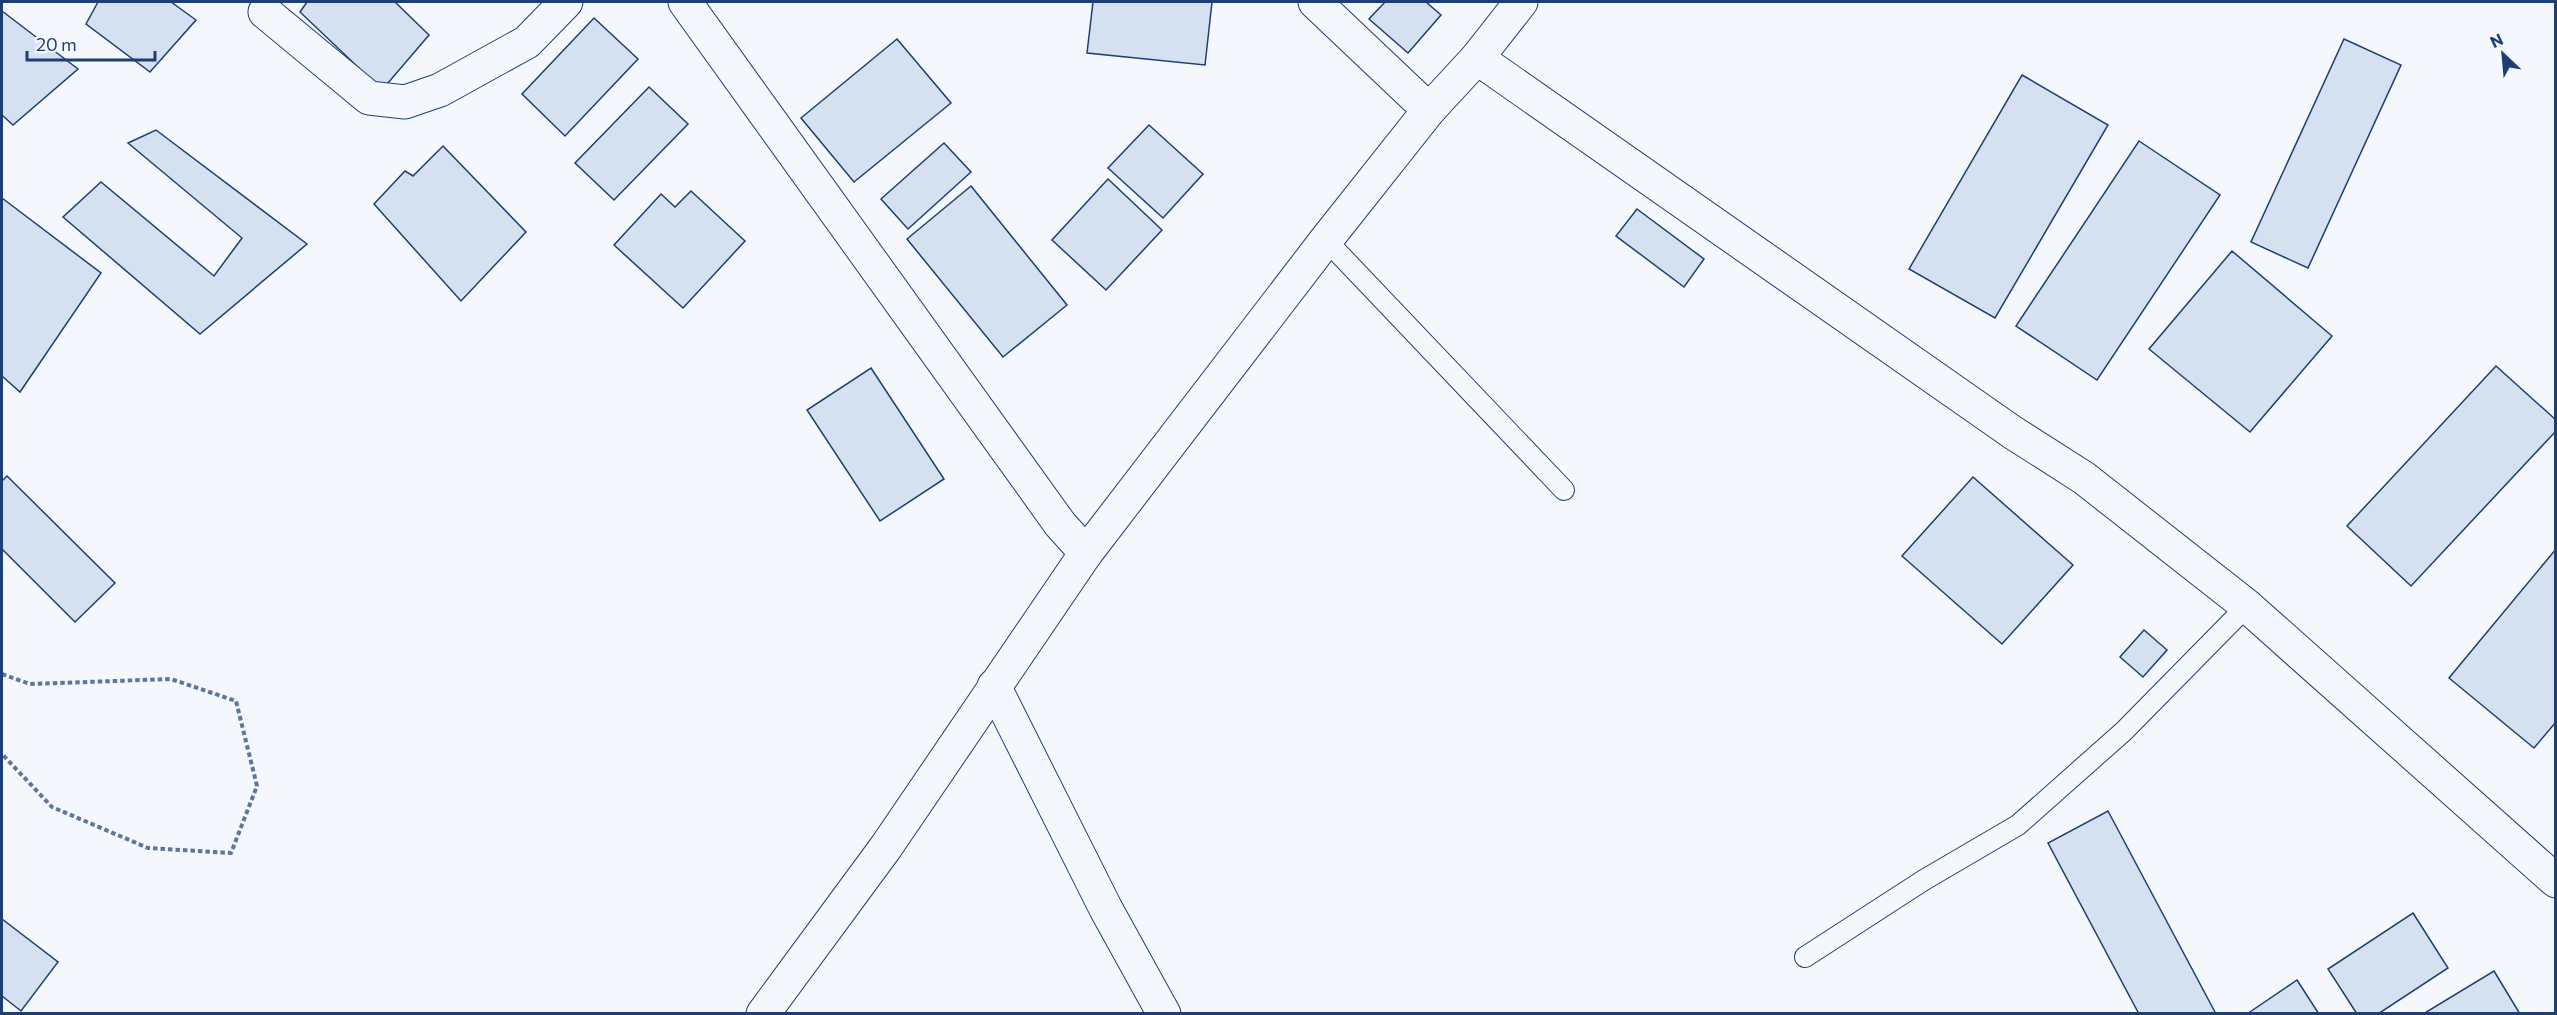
<svg xmlns="http://www.w3.org/2000/svg" width="2557" height="1015" viewBox="0 0 2557 1015" font-family="Commissioner,sans-serif">
  <style>
    .building { fill: #d5e0f0; stroke: #1d3f73; stroke-width: 1.5 }
    .lines { fill: none; stroke-linecap: round; stroke-linejoin: round }
    .service-casing { stroke: #1d3f73; stroke-width: 22 }
    .minor-casing { stroke: #1d3f73; stroke-width: 35 }
    .path { stroke: #5e769c; stroke-width: 4; stroke-dasharray: 4.5 3; stroke-linecap: butt }
    .service { stroke: #f4f7fb; stroke-width: 20 }
    .minor { stroke: #f4f7fb; stroke-width: 33 }
  </style>
  <rect width="100%" height="100%" fill="#f4f7fb"/>
  <!-- building -->
  <g class="building">
    <path d="M 98,2 L 171,2 L 196,20 L 150,72 L 86,24 Z"/>
    <path d="M 307,2 L 395,2 L 429,35 L 382,90 L 300,12 Z"/>
    <path d="M 1093,2 L 1212,2 L 1205,65 L 1087,53 Z"/>
    <path d="M 1385,2 L 1426,2 L 1441,15 L 1408,53 L 1369,19 Z"/>
    <path d="M 2,11 L 78,69 L 13,125 L 2,115 Z"/>
    <path d="M 594,18 L 638,59 L 565,136 L 522,94 Z"/>
    <path d="M 897,39 L 951,103 L 854,182 L 801,118 Z"/>
    <path d="M 2344,39 L 2401,65 L 2308,268 L 2251,242 Z"/>
    <path d="M 2022,75 L 2108,125 L 1995,318 L 1909,269 Z"/>
    <path d="M 649,87 L 688,124 L 614,200 L 575,163 Z"/>
    <path d="M 1149,125 L 1203,174 L 1163,218 L 1108,168 Z"/>
    <path d="M 156,130 L 307,244 L 200,334 L 63,217 L 101,182 L 214,276 L 242,238 L 128,143 Z"/>
    <path d="M 2139,141 L 2220,195 L 2097,380 L 2016,326 Z"/>
    <path d="M 944,143 L 971,172 L 908,229 L 881,199 Z"/>
    <path d="M 443,146 L 526,232 L 461,301 L 374,204 L 405,171 L 413,176 Z"/>
    <path d="M 1108,179 L 1162,230 L 1106,290 L 1052,240 Z"/>
    <path d="M 971,186 L 1067,305 L 1003,357 L 907,239 Z"/>
    <path d="M 691,191 L 745,241 L 683,308 L 614,245 L 661,194 L 675,207 Z"/>
    <path d="M 2,198 L 101,273 L 20,392 L 2,376 Z"/>
    <path d="M 1637,209 L 1704,259 L 1684,287 L 1616,236 Z"/>
    <path d="M 2232,251 L 2332,336 L 2250,432 L 2149,349 Z"/>
    <path d="M 2496,366 L 2556,420 L 2556,431 L 2411,586 L 2347,526 Z"/>
    <path d="M 871,368 L 944,479 L 880,521 L 807,410 Z"/>
    <path d="M 7,476 L 115,583 L 75,622 L 2,549 L 2,481 Z"/>
    <path d="M 1973,477 L 2073,565 L 2002,644 L 1902,556 Z"/>
    <path d="M 2556,549 L 2556,722 L 2534,748 L 2449,678 Z"/>
    <path d="M 2144,630 L 2167,650 L 2143,677 L 2120,657 Z"/>
    <path d="M 2108,811 L 2216,1014 L 2139,1014 L 2048,843 Z"/>
    <path d="M 2413,913 L 2448,968 L 2378,1014 L 2357,1014 L 2328,969 Z"/>
    <path d="M 2,919 L 58,962 L 21,1011 L 2,996 Z"/>
    <path d="M 2494,971 L 2520,1014 L 2423,1014 Z"/>
    <path d="M 2297,980 L 2319,1014 L 2247,1014 Z"/>
  </g>
  <g class="lines">
    <defs>
      <g id="service">
        <path d="M 1326,240 L 1564,490"/>
        <path d="M 1805,957 L 1924,880 L 2018,825 L 2124,731 L 2247,606"/>
      </g>
      <g id="minor">
        <path d="M 685,2 L 1060,524 L 1086,553"/>
        <path d="M 1315,2 L 1429,110"/>
        <path d="M 265,12 L 369,98 L 405,102 L 440,90 L 527,42 L 566,2"/>
        <path d="M 1477,58 L 2012,432 L 2084,478 L 2247,606 L 2556,881"/>
        <path d="M 994,686 L 1106,909 L 1164,1014"/>
        <path d="M 763,1014 L 886,847 L 1086,553 L 1326,240 L 1429,110 L 1477,58 L 1521,2"/>
      </g>
    </defs>
    <!-- service casing -->
    <use href="#service" class="service-casing"/>
    <!-- minor casing -->
    <use href="#minor" class="minor-casing"/>
    <!-- path -->
    <path class="path" d="M 2,674 L 30,684 L 171,679 L 236,701 L 257,786 L 231,853 L 148,848 L 52,807 L 2,754"/>
    <!-- service -->
    <use href="#service" class="service"/>
    <!-- minor -->
    <use href="#minor" class="minor"/>
  </g>
  <!-- border -->
  <rect width="2557" height="1015" fill="none" stroke="#1d3f73" stroke-width="6"/>
  <!-- north arrow -->
  <g transform="translate(2503 54) rotate(334)" stroke="#f4f7fb" stroke-width="4.5" paint-order="stroke">
  <path d="M0-4.5L10 22L0 15L-10 22Z" fill="#1d3f73"/>
  <text y="-9" font-size="16" font-weight="bold" text-anchor="middle" fill="#1d3f73">N</text>
  </g>
  <!-- scale -->
  <path d="M27 51v9h128v-9" fill="none" stroke="#1d3f73" stroke-width="3"/>
  <text x="36" y="51" font-size="18" fill="#1d3f73" stroke="#f4f7fb" stroke-width="4.5" paint-order="stroke">20 m</text>
</svg>
